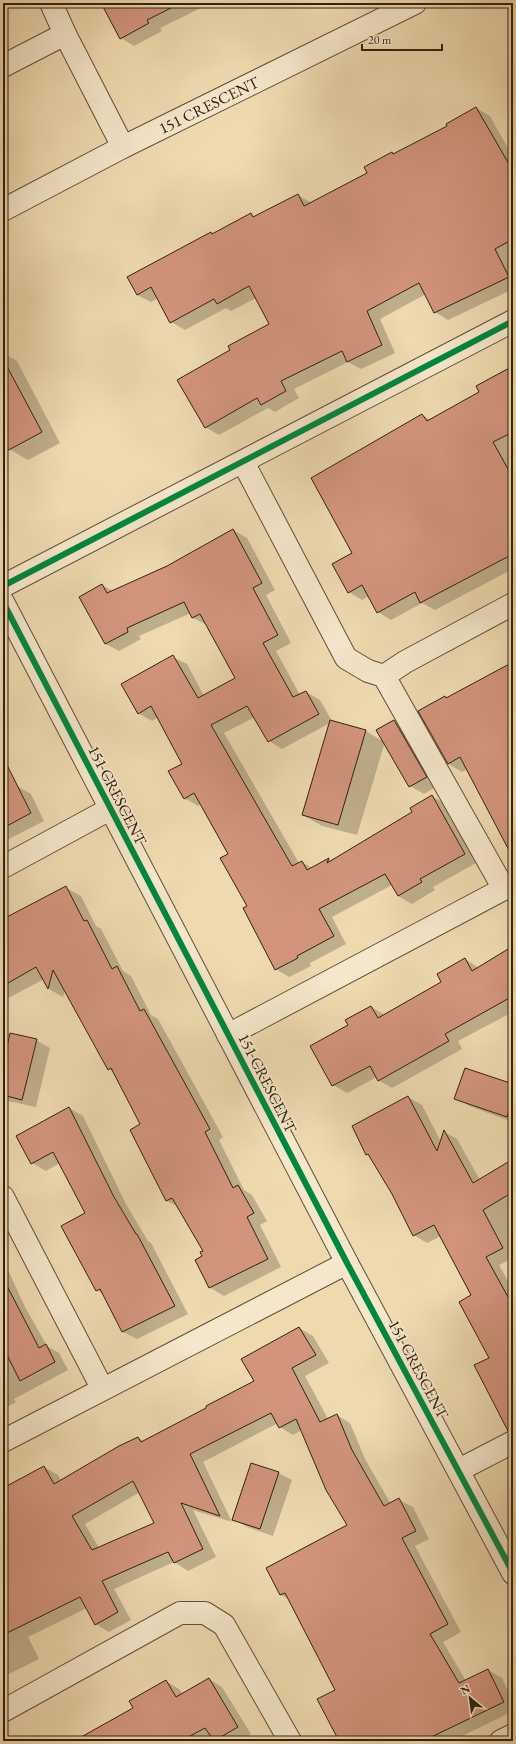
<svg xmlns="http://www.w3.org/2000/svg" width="516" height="1744" viewBox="0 0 516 1744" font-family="'EB Garamond',serif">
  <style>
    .shadow { fill: #0003; fill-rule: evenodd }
    .building { fill: #d2957c; stroke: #32200f; fill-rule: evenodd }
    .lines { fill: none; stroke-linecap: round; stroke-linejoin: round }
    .street-casing { stroke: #614e37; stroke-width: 24 }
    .street { stroke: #f5e7cc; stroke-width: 22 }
    .cycleway-casing { stroke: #f5e7cc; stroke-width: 8 }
    .cycleway { stroke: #00873e; stroke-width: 6 }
    .labels { text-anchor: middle; stroke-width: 3.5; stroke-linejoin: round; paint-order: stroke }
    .street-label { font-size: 16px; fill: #32200f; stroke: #f5e7cc }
  </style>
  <rect width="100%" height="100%" fill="#efdab0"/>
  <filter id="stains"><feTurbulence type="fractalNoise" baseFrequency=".005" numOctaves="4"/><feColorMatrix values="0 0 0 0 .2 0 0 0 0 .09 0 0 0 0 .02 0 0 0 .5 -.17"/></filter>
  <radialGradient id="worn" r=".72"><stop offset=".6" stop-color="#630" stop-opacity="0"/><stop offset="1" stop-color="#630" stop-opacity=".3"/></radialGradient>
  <!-- shadow -->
  <g class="shadow">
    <path d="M 102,3 L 216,3 L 206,8 L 203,7 L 160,28 L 162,31 L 134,46 L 121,38 Z"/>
    <path d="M 476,108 L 490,116 L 513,157 L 513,254 L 508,256 L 513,266 L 513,289 L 448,320 L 435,312 L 426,294 L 380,319 L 395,353 L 361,369 L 348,362 L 294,389 L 299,398 L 275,412 L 268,408 L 219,435 L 205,427 L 231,350 L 270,324 L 256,298 L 231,311 L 226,308 L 185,330 L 171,322 L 158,298 L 151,302 L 137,295 L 213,235 L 251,214 L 255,217 L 298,195 L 312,203 L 368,173 L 392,153 L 395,155 L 449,126 Z"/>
    <path d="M 3,353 L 17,361 L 60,443 L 28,460 L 9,449 L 3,437 Z"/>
    <path d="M 513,368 L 513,569 L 435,610 L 422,603 L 391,620 L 378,612 L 369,596 L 362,600 L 349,592 L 353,553 L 422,415 L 431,420 L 480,393 Z"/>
    <path d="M 233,530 L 247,538 L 275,590 L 266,595 L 291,643 L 276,651 L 300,695 L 306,692 L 320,700 L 332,721 L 366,731 L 384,742 L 394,721 L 408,729 L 439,785 L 424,794 L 410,786 L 385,742 L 357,835 L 322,826 L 303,815 L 330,723 L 282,749 L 269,741 L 255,717 L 224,733 L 299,863 L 302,862 L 312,868 L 329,859 L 332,861 L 413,813 L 432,796 L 445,804 L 478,862 L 433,887 L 435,890 L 412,904 L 398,896 L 392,885 L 332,917 L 346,944 L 310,963 L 311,966 L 289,977 L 276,969 L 229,854 L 201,804 L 198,806 L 184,798 L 184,764 L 158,717 L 152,721 L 138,713 L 173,657 L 187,664 L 204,696 L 236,678 L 207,625 L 193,618 L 191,613 L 139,636 L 141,639 L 119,651 L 106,644 L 81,597 L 102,585 L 113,591 L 167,566 Z"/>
    <path d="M 513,663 L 513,850 L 468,769 L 462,772 L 449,764 L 419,711 L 445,697 L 447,698 Z"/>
    <path d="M 17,786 L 31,794 L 44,821 L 3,842 L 3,793 Z"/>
    <path d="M 66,888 L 81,896 L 96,926 L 101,929 L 123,971 L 131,976 L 151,1015 L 158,1019 L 223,1137 L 219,1140 L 244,1190 L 252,1195 L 267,1221 L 260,1225 L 281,1267 L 224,1296 L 209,1287 L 204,1252 L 179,1207 L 167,1201 L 142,1125 L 114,1072 L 108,1069 L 65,989 L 63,997 L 49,989 L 44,979 L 3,1001 L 3,920 Z"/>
    <path d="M 513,947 L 513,1012 L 458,1041 L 462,1049 L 392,1088 L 378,1080 L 377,1077 L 347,1093 L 333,1085 L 312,1046 L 349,1025 L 371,1007 L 385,1015 L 443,982 L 465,959 L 479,968 Z"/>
    <path d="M 36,1040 L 50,1048 L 36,1107 L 3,1100 L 3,1057 L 5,1060 Z"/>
    <path d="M 513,1085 L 513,1122 L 469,1106 L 456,1098 Z"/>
    <path d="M 408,1097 L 422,1105 L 441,1142 L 444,1132 L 457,1139 L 480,1180 L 513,1161 L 513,1258 L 499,1265 L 513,1290 L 513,1424 L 490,1358 L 472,1296 L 441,1236 L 427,1243 L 414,1235 L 393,1194 L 370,1156 L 367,1154 Z"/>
    <path d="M 69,1108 L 83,1116 L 127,1206 L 148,1241 L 151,1243 L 188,1314 L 137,1339 L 123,1332 L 104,1294 L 97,1290 L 86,1213 L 60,1163 L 46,1171 L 32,1163 Z"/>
    <path d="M 3,1259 L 25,1307 L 47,1346 L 59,1353 L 68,1370 L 14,1399 L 16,1402 L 3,1409 Z"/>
    <path d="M 299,1328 L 313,1336 L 329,1363 L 305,1376 L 328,1419 L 337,1415 L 350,1423 L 365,1459 L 391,1504 L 399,1500 L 413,1507 L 429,1539 L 415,1546 L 461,1632 L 443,1642 L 466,1681 L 488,1670 L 502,1678 L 513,1701 L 513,1711 L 452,1741 L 344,1741 L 336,1691 L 290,1600 L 281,1595 L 267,1568 L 348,1526 L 302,1430 L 293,1435 L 280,1427 L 278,1423 L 203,1462 L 232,1522 L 193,1510 L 216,1557 L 188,1571 L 174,1562 L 114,1589 L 131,1620 L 109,1632 L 96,1624 L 87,1608 L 28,1637 L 39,1659 L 3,1677 L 3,1489 L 44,1467 L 58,1475 L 61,1481 L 138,1438 L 145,1442 L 255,1382 ZM 140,1492 L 155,1523 L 99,1548 L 85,1524 Z"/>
    <path d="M 278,1473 L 292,1480 L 273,1536 L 247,1527 L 233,1519 Z"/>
    <path d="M 209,1679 L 222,1687 L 251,1734 L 240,1741 L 214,1741 L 213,1738 L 208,1741 L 97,1741 L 166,1681 L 179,1689 L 183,1694 Z"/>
  </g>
  <!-- building -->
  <g class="building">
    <path d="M 101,3 L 181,3 L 147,20 L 149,23 L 120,39 Z"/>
    <path d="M 476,107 L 513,171 L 513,239 L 495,249 L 509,277 L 434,313 L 419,283 L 367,311 L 382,345 L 347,362 L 342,351 L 281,381 L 286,391 L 261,405 L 257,398 L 205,428 L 177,380 L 230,350 L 228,346 L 269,324 L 249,286 L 217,304 L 214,299 L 170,323 L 151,287 L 137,295 L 127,277 L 211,232 L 212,234 L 251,213 L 253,217 L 298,194 L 304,206 L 367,173 L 364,167 L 392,152 L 393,154 L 447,126 L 446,124 Z"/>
    <path d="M 3,359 L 42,432 L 3,453 Z"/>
    <path d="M 513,366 L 513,432 L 493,442 L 513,478 L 513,554 L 420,603 L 415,592 L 377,613 L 362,585 L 348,593 L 332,564 L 352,553 L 311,478 L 422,414 L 427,421 L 479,392 L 476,386 Z"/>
    <path d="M 233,529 L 262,583 L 253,588 L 278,635 L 263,643 L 293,697 L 306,691 L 319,714 L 268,742 L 247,706 L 211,725 L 292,866 L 302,861 L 307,870 L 329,858 L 327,863 L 412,812 L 410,808 L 432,795 L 465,854 L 420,879 L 422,882 L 398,896 L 385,874 L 319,909 L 334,936 L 297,956 L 298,958 L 275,970 L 243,908 L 247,906 L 220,858 L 228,854 L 194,793 L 184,799 L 168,771 L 182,764 L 151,706 L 138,714 L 121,684 L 173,655 L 198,698 L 235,678 L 200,614 L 192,618 L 184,602 L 127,628 L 128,632 L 105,644 L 79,597 L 102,584 L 107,593 L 167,566 Z"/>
    <path d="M 513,662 L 513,858 L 460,757 L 448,764 L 418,711 L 445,696 L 446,698 Z"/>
    <path d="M 330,720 L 366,730 L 338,825 L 302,815 Z"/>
    <path d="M 394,720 L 427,777 L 409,787 L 376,730 Z"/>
    <path d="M 3,757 L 31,813 L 3,828 Z"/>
    <path d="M 66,886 L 84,921 L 87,920 L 112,969 L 117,966 L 140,1011 L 144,1009 L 210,1129 L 205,1132 L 233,1188 L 238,1185 L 254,1213 L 247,1217 L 268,1259 L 209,1288 L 195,1260 L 202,1256 L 200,1252 L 203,1251 L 172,1198 L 166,1201 L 130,1130 L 140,1124 L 111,1068 L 108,1070 L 53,970 L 48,989 L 36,967 L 3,986 L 3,919 Z"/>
    <path d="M 513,946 L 513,996 L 445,1034 L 449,1041 L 378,1081 L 370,1066 L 332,1086 L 310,1046 L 348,1025 L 345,1020 L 371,1006 L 378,1018 L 441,982 L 437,974 L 465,958 L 472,971 Z"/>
    <path d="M 10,1033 L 37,1039 L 22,1100 L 3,1095 L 3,1064 Z"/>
    <path d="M 465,1068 L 513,1084 L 513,1098 L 507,1117 L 454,1099 Z"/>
    <path d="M 408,1096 L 437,1151 L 444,1130 L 473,1183 L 513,1159 L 513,1192 L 483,1210 L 503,1248 L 486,1257 L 513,1306 L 513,1430 L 508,1431 L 474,1365 L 489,1358 L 459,1302 L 471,1295 L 434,1225 L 413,1236 L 392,1194 L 368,1154 L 366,1155 L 352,1126 Z"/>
    <path d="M 69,1107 L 114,1197 L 136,1234 L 137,1234 L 175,1306 L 122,1332 L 100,1289 L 96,1291 L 61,1226 L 85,1213 L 53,1152 L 31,1164 L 16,1136 Z"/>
    <path d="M 3,1278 L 39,1348 L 46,1344 L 55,1362 L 20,1381 L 3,1347 Z"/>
    <path d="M 299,1327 L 316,1355 L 292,1368 L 320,1422 L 337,1414 L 352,1450 L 384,1506 L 399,1498 L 416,1531 L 402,1538 L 448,1624 L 430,1634 L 459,1683 L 488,1669 L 504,1702 L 423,1741 L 339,1741 L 317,1699 L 335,1690 L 285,1593 L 280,1595 L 266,1568 L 347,1525 L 326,1490 L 296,1419 L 279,1428 L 271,1413 L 190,1454 L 220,1516 L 181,1503 L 203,1549 L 174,1563 L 168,1552 L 102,1581 L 118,1612 L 95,1625 L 80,1597 L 3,1635 L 3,1488 L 44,1466 L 54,1484 L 119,1446 L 138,1437 L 141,1442 L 206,1408 L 206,1406 L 254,1381 L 241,1359 ZM 133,1481 L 154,1523 L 92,1550 L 72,1516 Z"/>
    <path d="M 251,1463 L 279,1472 L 260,1529 L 232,1520 Z"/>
    <path d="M 209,1678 L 238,1727 L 214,1741 L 205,1728 L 181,1741 L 74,1741 L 133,1708 L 129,1701 L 166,1680 L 176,1697 Z"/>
  </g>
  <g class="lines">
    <defs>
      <g id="street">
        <path d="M 51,3 L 65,34 L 123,147"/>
        <path d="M 3,66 L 65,34"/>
        <path id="s1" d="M 3,210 L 123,147 L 415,3"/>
        <path d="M 243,462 L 346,658 L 368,671 L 384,676 L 405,662 L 513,604"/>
        <path d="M 3,586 L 513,321"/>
        <path d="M 3,602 L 347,1263 L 513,1573"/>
        <path d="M 384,676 L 504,889"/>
        <path d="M 3,867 L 110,809"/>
        <path d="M 228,1035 L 513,884"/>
        <path d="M 3,1197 L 102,1388"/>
        <path d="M 3,1441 L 347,1263"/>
        <path d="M 459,1470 L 513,1442"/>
        <path d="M 3,1711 L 180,1613 L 205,1613 L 224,1625 L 290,1741"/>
        <path d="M 501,1741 L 513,1735"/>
      </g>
    </defs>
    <!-- street casing -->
    <use href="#street" class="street-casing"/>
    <!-- street -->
    <use href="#street" class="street"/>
    <defs>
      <g id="cycleway">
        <path d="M 3,586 L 513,321"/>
        <path d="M 3,602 L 347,1263 L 513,1573"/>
      </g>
    </defs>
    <!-- cycleway casing -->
    <use href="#cycleway" class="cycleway-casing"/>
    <!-- cycleway -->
    <use href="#cycleway" class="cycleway"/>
  </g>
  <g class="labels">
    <!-- street labels -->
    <g class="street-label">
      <text dy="6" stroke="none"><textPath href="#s1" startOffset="231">151 CRESCENT</textPath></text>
      <text transform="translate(118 795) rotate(63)" y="6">151 CRESCENT</text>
      <text transform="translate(268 1083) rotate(63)" y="6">151 CRESCENT</text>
      <text transform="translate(419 1369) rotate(62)" y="6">151 CRESCENT</text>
    </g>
  </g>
  <!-- margin -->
  <rect width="516" height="1744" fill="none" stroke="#efdab0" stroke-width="16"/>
  <rect x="4" y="4" width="508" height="1736" fill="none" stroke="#32200f" stroke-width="2"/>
  <rect x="8" y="8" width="500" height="1728" fill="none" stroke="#32200f"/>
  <!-- north arrow -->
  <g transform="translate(470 1698) rotate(331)" stroke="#f5e7cc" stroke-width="3" paint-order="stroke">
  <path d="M0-3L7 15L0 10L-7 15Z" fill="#32200f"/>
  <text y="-6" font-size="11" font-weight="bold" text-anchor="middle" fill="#32200f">N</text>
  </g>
  <!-- scale -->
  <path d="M362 44v6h80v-6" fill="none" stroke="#32200f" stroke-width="2"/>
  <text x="368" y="44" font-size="12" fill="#32200f" stroke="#f5e7cc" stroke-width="3" paint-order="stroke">20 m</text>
  <rect width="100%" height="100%" filter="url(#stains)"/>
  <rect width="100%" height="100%" fill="url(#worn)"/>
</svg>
